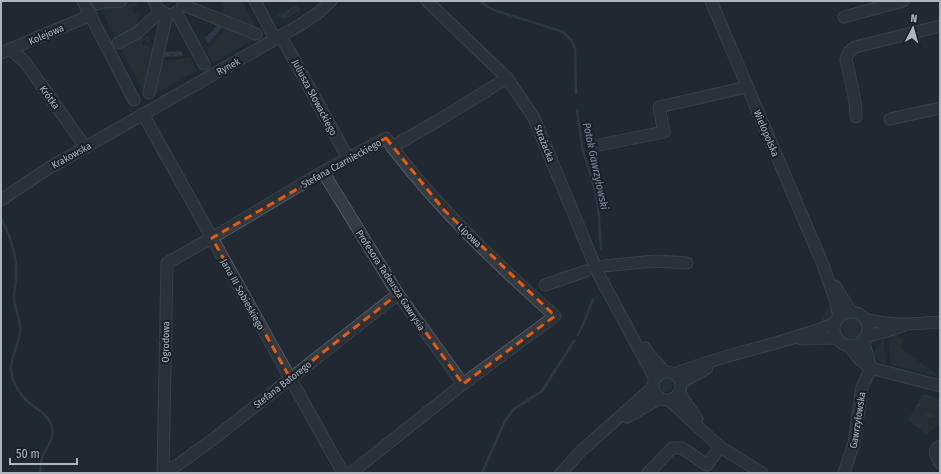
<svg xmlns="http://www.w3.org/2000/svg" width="941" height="474" viewBox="0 0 941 474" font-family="'Fira Sans Condensed',sans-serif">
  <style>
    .grass { fill: #293938 }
    .park { fill: url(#park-tufts) }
    .garden { fill: url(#garden-furrows) }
    .water { fill: url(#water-waves) }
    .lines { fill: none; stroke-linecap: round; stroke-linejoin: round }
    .stream { stroke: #38475a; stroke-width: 2.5 }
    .minor-casing { stroke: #525961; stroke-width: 13 }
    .minor { stroke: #343b43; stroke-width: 11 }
    .marked { fill: none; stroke: #e8590c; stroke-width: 3; stroke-dasharray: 8 5; stroke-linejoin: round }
    .labels { text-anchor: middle; stroke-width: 4; stroke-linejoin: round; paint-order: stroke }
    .street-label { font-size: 10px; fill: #aeb6c0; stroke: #1a2028 }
    .water-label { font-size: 11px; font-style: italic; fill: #7a8ea5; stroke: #1a2028 }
  </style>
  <defs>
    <pattern id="park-tufts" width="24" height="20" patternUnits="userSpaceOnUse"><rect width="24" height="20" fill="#293938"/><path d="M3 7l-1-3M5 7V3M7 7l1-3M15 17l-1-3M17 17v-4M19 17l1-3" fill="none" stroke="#465353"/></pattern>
    <pattern id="garden-furrows" width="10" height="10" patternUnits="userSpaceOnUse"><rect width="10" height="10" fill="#293938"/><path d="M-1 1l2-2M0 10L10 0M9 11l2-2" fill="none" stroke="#465353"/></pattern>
    <pattern id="water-waves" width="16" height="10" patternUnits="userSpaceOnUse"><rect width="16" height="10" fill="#38475a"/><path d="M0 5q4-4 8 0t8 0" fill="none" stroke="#525f70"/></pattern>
  </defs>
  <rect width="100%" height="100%" fill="#212932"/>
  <!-- grass -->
  <g class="grass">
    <path d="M 217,1 L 242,1 L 256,28 L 220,18 L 222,11 L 224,9 L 222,3 L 218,2 Z"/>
    <path d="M 137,3 L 137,6 L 132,8 L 134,14 L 137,14 L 139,17 L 135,19 L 141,27 L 117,41 L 102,11 L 103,4 Z"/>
    <path d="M 227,26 L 252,36 L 254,40 L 213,63 L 206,51 L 217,40 Z"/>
    <path d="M 139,34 L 145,38 L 146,36 L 151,38 L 148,43 L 144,40 L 142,44 L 157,50 L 144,92 L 119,45 Z"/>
    <path d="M 190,57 L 197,71 L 155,94 L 152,94 L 160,60 L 175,60 Z"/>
    <path d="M 831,304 L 832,316 L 828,322 L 821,323 C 823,316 825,309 831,304 Z"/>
    <circle cx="851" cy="328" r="11"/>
    <path d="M 896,335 L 903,340 L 901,348 L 940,377 L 891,365 L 888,336 Z"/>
    <path d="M 883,340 L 884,340 L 886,363 L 885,364 L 878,360 L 873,354 Z"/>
    <circle cx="666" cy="385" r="7"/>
  </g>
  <!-- park -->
  <path class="park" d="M 923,394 L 940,399 L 940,424 L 926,434 L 908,420 Z"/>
  <!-- garden -->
  <path class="garden" d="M 296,5 L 299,7 L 299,11 L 287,18 L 282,18 L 277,15 Z"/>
  <!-- water -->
  <g class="water">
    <path d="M 217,25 L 222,27 L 208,44 L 205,38 L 212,32 Z"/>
    <path d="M 182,51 L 183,56 L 163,57 L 164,52 Z"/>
  </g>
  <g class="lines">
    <!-- stream -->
    <g class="stream">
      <path d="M 481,1 L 486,6 L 494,10 L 563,32 L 572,41 L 575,50 L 576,93"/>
      <path d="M 577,110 L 582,147 L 594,187 L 598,207 L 601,249"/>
      <path d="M 1,218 C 10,235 17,255 16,275 C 16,283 14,292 14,300 C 15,311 22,321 20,332 C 19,345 10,357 11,370 C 11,380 19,392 25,399 C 35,409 48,413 52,427 C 55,438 47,446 43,455 C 40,461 40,467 40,473"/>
      <path d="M 578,335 L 583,325 L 593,299"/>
      <path d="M 482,473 L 505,421 L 514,409 L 542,391 L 574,341"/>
    </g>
    <defs>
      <g id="minor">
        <path d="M 83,1 L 134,100"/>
        <path d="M 154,1 C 156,8 160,12 167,14"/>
        <path d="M 255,1 L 275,39"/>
        <path d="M 427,1 L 507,78 L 534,118 L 598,273 L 655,379"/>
        <path d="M 711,1 L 823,265 L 835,299 L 839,317"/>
        <path d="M 98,4 L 102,2 L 121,1"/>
        <path d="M 183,5 L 256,34"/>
        <path d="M 176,12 L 204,64"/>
        <path d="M 844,17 L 903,1"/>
        <path d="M 281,36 L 348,158"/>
        <path d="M 118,43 L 137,33 L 161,11"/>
        <path d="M 10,49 L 25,62 L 86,148"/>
        <path d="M 1,53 L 91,15"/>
        <path d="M 149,93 L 167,14"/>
        <path d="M 143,114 L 343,473"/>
        <path d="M 856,117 L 855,101 L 846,59 L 849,52 L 855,47 L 940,26"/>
        <path d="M 890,119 L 940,108"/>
        <path d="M 594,146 L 664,132 L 659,107 L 747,87"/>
        <path d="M 323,172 L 398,294 L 463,384"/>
        <path d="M 1,200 L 49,168 L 300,25 L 318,13 L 331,1"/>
        <path d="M 603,266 L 655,261 L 687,263"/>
        <path d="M 545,285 L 586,271"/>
        <path d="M 835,286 L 848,307 L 852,312"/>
        <circle cx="851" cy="329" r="17"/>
        <path d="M 865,319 C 889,326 915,324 940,322"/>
        <path d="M 866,337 L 903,326"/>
        <path d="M 801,339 L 837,338"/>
        <path d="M 863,340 L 871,368"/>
        <path d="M 848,345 L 860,360 L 871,368 L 940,386"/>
        <path d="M 645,348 L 653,359 L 665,372"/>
        <circle cx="667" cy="386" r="14"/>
        <path d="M 675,374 C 727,352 784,345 835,323"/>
        <path d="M 681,383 L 707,368"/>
        <path d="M 679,393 L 697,419"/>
        <path d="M 669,400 L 720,447 L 762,473"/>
        <path d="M 627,417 L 660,398"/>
        <path d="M 940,446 C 932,451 936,456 940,463"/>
        <path d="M 164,471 L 176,466 L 212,440 L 398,294"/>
        <path d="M 163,473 L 167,263 L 222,232 L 317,175 L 386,138 L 392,147 L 439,120 L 507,78"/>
        <path d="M 351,473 L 463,384 L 555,316 C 496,264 439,209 392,147"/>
        <path d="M 561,473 L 581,451 L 653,387"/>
        <path d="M 648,473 L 672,448 L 682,448 L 707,465 L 720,447"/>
        <path d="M 844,473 L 854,443 L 862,387 L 871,368"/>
      </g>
    </defs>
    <!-- minor casing -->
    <use href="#minor" class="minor-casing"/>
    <!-- minor -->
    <use href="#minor" class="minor"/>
  </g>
  <!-- marked area -->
  <path d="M0 0H941V474H0ZM 386,138 L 444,210 L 555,316 L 463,384 L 398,294 L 290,378 L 212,238 Z" fill="#212932" fill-opacity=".55" fill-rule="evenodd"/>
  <path class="marked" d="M 386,138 L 444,210 L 555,316 L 463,384 L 398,294 L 290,378 L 212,238 Z"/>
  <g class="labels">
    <!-- street labels -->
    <g class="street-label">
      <text transform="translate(46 34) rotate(-23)" y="4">Kolejowa</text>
      <text transform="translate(228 66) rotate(-29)" y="4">Rynek</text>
      <text transform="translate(50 97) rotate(54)" y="4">Krótka</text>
      <text transform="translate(315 97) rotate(62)" y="4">Juliusza Słowackiego</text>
      <text transform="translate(767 133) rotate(67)" y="4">Wielopolska</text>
      <text transform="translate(545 143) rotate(68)" y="4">Strażacka</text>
      <text transform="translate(71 155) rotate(-29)" y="4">Krakowska</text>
      <text transform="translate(341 163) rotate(-29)" y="4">Stefana Czarnieckiego</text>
      <text transform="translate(470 235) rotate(44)" y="4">Lipowa</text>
      <text transform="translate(391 280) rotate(57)" y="4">Profesora Tadeusza Gawrysia</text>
      <text transform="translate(243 294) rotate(61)" y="4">Jana III Sobieskiego</text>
      <text transform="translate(165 342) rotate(-89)" y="4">Ogrodowa</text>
      <text transform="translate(282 384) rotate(-38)" y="4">Stefana Batorego</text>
      <text transform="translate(857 420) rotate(-81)" y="4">Gawrzyłowska</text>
    </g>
    <!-- water labels -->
    <g class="water-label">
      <text transform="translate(596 166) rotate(78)" y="4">Potok Gawrzyłowski</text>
    </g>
  </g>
  <!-- border -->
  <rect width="941" height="474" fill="none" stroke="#aeb6c0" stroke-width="4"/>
  <!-- north arrow -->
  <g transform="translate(913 28) rotate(6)" stroke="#1a2028" stroke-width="3" paint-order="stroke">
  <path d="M0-3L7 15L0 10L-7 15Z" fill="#aeb6c0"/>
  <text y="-6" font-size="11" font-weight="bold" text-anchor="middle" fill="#aeb6c0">N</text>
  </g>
  <!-- scale -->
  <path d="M10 458v6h67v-6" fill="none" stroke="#aeb6c0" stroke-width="2"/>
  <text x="16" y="458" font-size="12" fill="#aeb6c0" stroke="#1a2028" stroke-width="3" paint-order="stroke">50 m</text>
</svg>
